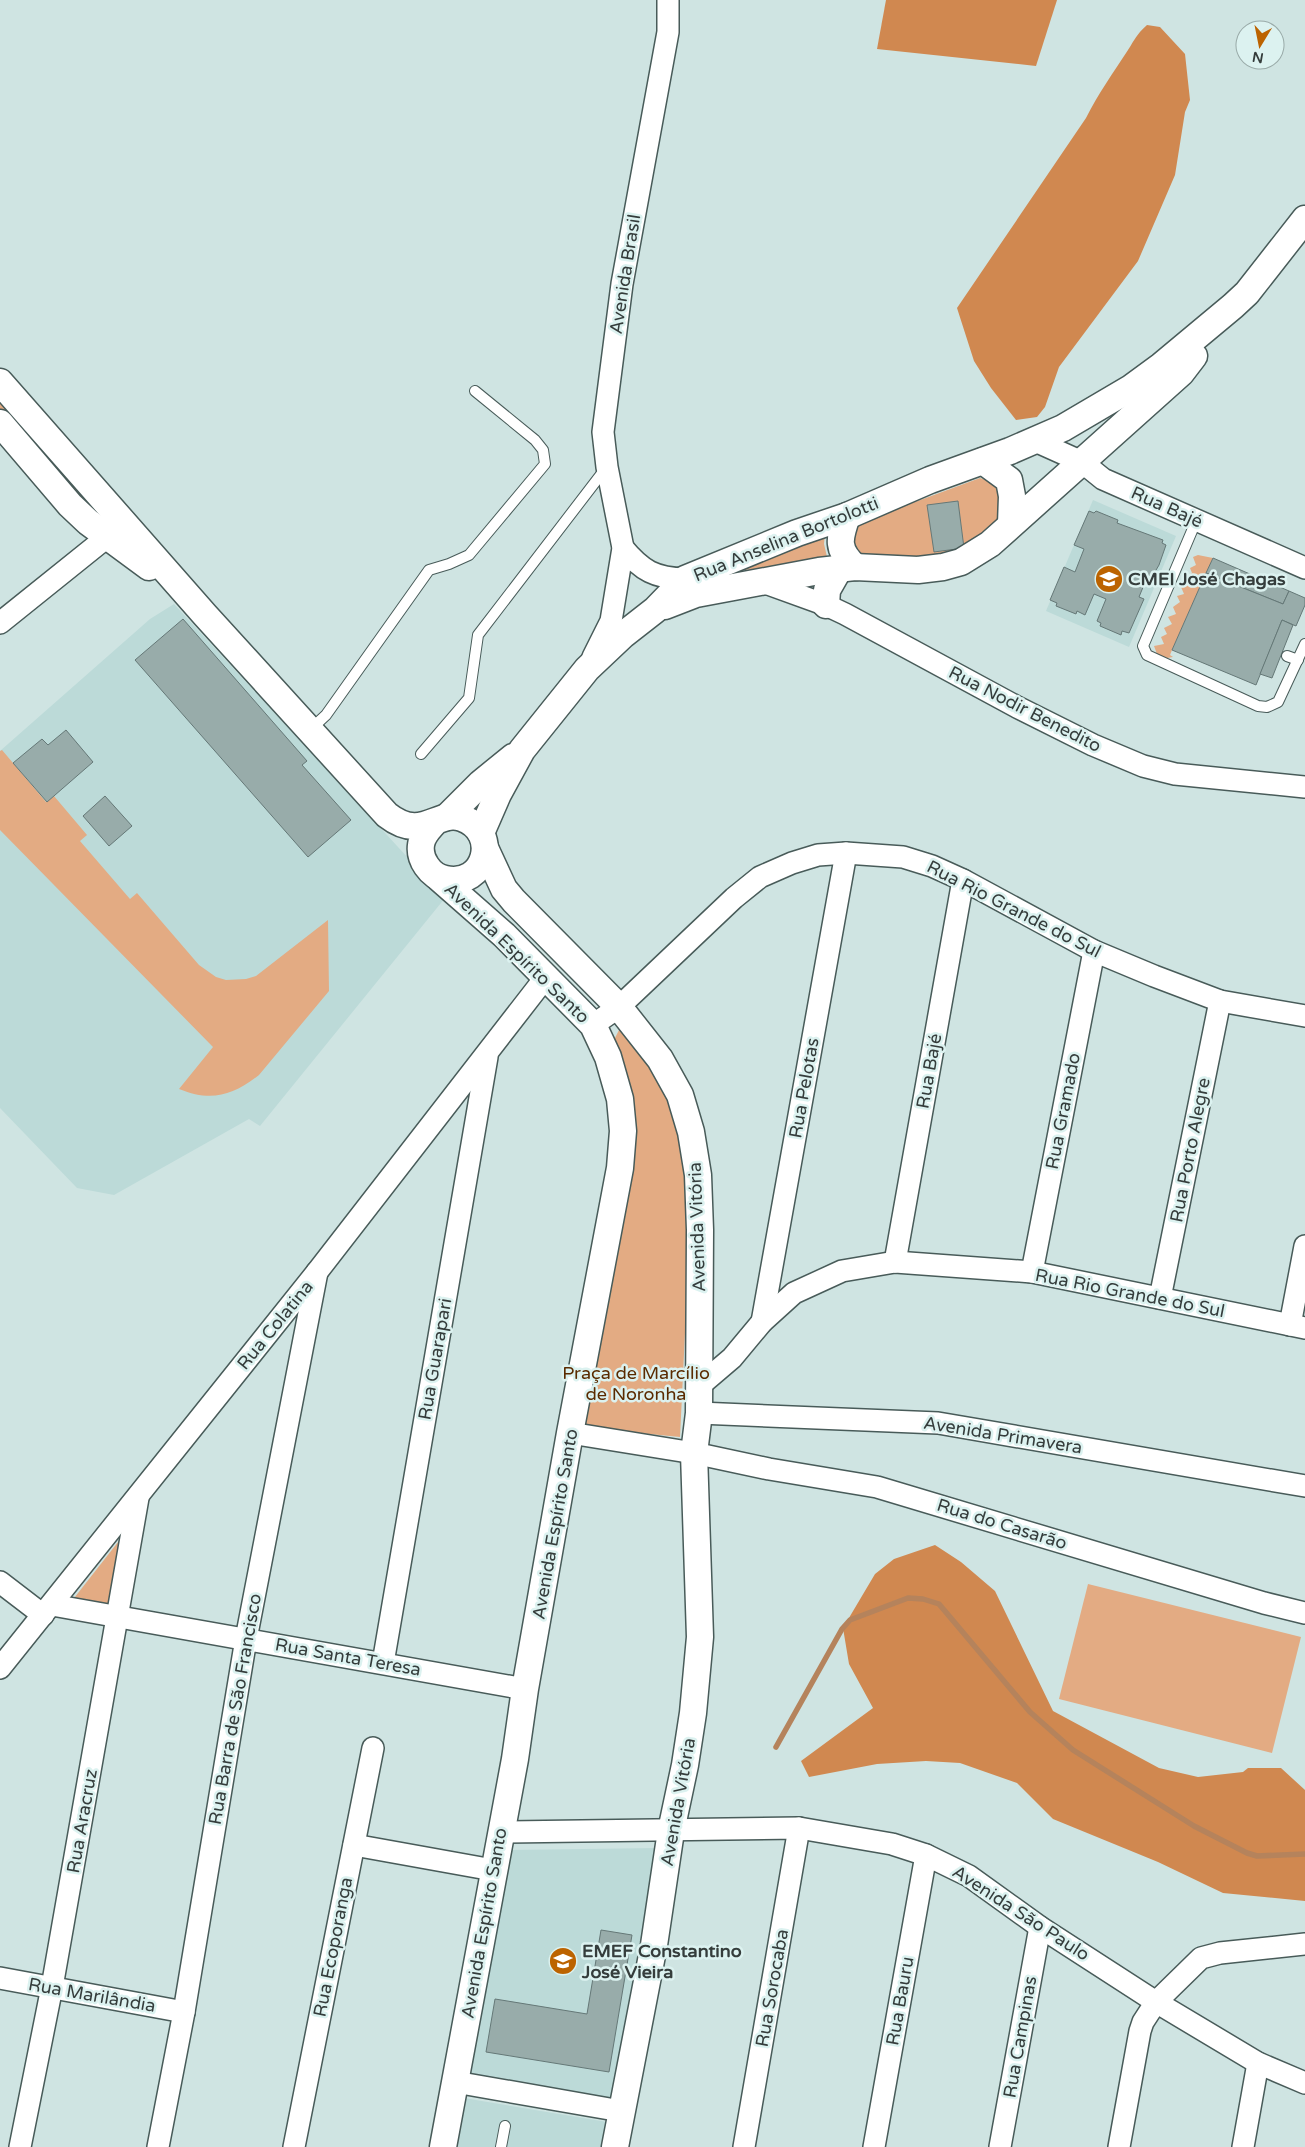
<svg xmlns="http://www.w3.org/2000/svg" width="1305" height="2147" viewBox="0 0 1305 2147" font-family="'Varela Round',sans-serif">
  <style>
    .built { fill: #bcdad8 }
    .green { fill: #e3ab83 }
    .forest { fill: #d08850 }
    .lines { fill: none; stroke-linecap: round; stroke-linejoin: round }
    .stream { stroke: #b5835c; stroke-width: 5.5 }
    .building { fill: #98acaa; stroke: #657877 }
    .service-casing { stroke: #485b59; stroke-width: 12 }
    .minor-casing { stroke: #485b59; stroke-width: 24 }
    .tertiary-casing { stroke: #485b59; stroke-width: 29 }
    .service { stroke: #fff; stroke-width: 10 }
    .minor { stroke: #fff; stroke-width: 21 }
    .tertiary { stroke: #fff; stroke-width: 26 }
    .labels { text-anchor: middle; stroke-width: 5; stroke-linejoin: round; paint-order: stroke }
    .street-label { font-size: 18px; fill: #353d3c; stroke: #dcf2f0 }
    .poi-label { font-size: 18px; font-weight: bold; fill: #353d3c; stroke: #dcf2f0; text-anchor: start }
    .park-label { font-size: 18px; fill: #5a2b00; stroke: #dcf2f0 }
  </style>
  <rect width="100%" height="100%" fill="#cfe4e2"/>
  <!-- built -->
  <g class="built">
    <path d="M 1093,500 L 1176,536 L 1129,647 L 1046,611 Z"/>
    <path d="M 174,604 L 445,898 L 260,1126 L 249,1119 L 114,1195 L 77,1188 L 0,1108 L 0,751 L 150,619 Z"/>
    <path d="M 657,1848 L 613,2098 L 468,2073 L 509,1850 Z"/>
    <path d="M 464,2098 L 607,2122 L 602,2147 L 456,2147 Z"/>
  </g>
  <!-- green -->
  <g class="green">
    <path d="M 0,400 L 112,526 L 107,531 L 0,414 Z"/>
    <path d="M 980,478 L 995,483 L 1009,502 L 991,538 L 930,561 L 854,557 L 850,526 Z"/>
    <path d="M 825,534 L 824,544 L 828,561 L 735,571 Z"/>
    <path d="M 1198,555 L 1213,558 L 1172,650 L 1170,655 L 1173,657 L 1162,659 L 1157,654 L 1154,646 L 1164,644 L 1161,637 L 1167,634 L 1164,628 L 1172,624 L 1168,617 L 1176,614 L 1173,607 L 1180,602 L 1177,596 L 1184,594 L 1181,587 L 1188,584 L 1185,577 L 1192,573 L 1190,568 L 1196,565 L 1193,557 Z"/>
    <path d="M 2,750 L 46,802 L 54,796 L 87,835 L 80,841 L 130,899 L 137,893 L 199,965 L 216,977 L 226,980 L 246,979 L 256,976 L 328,920 L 329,991 L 259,1075 C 232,1096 211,1102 179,1089 L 213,1047 L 0,830 L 0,751 Z"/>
    <path d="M 624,1020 L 653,1061 L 683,1136 L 690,1229 L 680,1437 L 578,1427 L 628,1192 L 612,1044 Z"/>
    <path d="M 122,1537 L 110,1608 L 71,1602 Z"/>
    <path d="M 1088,1584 L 1301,1637 L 1272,1753 L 1059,1699 Z"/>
  </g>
  <!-- forest -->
  <g class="forest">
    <path d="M 886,0 L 1057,0 L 1036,66 L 877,49 Z"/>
    <path d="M 1147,25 L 1160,27 L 1185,54 L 1190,100 L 1185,112 L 1175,175 L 1138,261 L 1059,367 L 1045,407 L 1037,417 L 1016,420 L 991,388 L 974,361 L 957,308 L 1086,118 C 1098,94 1113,73 1128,50 C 1135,39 1136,35 1147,25 Z"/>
    <path d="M 935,1545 L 961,1562 L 995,1591 L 1053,1711 L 1159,1768 L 1198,1777 L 1243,1772 L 1248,1768 L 1281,1768 L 1305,1790 L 1305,1901 L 1223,1893 L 1158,1862 L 1053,1819 L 1017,1783 L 960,1763 L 926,1761 L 877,1764 L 809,1777 L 801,1761 L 873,1708 L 849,1664 L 843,1628 L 875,1574 L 894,1559 Z"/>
  </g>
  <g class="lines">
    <!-- stream -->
    <path class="stream" d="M 776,1747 L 842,1629 L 850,1620 L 908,1598 L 923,1599 L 939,1604 L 1030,1712 L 1073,1750 L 1194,1826 L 1247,1853 L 1257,1856 L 1305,1854"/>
  </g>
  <!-- building -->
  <g class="building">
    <path d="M 958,501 L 964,548 L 934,552 L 927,505 Z"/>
    <path d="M 1089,511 L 1094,513 L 1096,511 L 1118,520 L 1117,523 L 1163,540 L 1162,543 L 1166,545 L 1159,565 L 1152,577 L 1148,575 L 1139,597 L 1144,599 L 1129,633 L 1122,631 L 1121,635 L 1100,626 L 1101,623 L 1097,621 L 1106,599 L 1094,594 L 1085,615 L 1077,611 L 1076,614 L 1056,606 L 1057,603 L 1050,600 L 1064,567 L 1075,572 L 1084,549 L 1074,545 Z"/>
    <path d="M 1213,558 L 1289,591 L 1283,604 L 1206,573 Z"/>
    <path d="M 1206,573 L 1283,604 L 1289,591 L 1305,598 L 1305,605 L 1296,626 L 1282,620 L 1256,685 L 1172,650 Z"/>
    <path d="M 183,619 L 307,761 L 302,765 L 351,820 L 308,857 L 135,660 Z"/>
    <path d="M 1282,620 L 1293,625 L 1272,678 L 1260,674 Z"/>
    <path d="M 66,730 L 93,762 L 47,802 L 13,763 L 42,739 L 48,745 Z"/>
    <path d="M 105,796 L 132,826 L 109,846 L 83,816 Z"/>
    <path d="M 601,1930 L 632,1935 L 609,2072 L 486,2052 L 495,1999 L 587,2014 Z"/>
  </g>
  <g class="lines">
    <defs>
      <g id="service">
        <path d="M 1197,519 L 1143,646 L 1147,655 L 1258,706 L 1267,707 L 1278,702 L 1305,644"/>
        <path d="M 1287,656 L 1298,660"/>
        <path d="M 311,729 L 326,715 L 429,570 L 449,564 L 469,555 L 545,464 L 543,450 L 535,440 L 475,391"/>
        <path d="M 421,754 L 469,698 L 478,635 L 606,468"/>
        <path d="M 501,2147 L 505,2126"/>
      </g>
      <g id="minor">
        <path d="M 1033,440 L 1082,462 L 1103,479 L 1305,568"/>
        <path d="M 623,548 C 642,571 655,578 685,579"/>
        <path d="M 760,581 L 826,605 L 845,614 L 1017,707 L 1093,745 L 1143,766 L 1175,774 L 1305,787"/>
        <path d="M 0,623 L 107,537"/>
        <path d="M 593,657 L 611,621 L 623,548 L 607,467 L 603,432 L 622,284 L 668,32 L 668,0"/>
        <path d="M 593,1025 L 619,1007 L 734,898 L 760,877 L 792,863 L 818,855 L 846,853 L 903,857 L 932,866 L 963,880 L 1094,951 L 1154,976 L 1220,1001 L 1305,1016"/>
        <path d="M 895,1262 L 963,880"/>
        <path d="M 1032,1272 L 1094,951"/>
        <path d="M 1160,1298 L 1220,1001"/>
        <path d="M 762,1322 L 846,853"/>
        <path d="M 1290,1325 L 1305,1246"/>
        <path d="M 698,1387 L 732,1358 L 762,1322 L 794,1293 L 842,1271 L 895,1262 L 1032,1272 L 1305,1328"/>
        <path d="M 699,1413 L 938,1423 L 1305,1486"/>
        <path d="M 570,1433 L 694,1453 L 769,1469 L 877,1487 L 1264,1603 L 1305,1613"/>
        <path d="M 0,1582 L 43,1615"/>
        <path d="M 52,1605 L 525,1689"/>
        <path d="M 383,1663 L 487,1057"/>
        <path d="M 0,1668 L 317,1272 L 545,978"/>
        <path d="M 500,1832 L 799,1828 L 892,1844 L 926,1855 L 969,1876 L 1040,1927 L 1156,2002 L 1258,2063 L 1305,2083"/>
        <path d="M 354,1845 L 493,1870"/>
        <path d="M 0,1978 L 184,2012"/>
        <path d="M 455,2082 L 621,2111"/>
        <path d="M 20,2147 L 52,1987 L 138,1498"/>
        <path d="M 158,2147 L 184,2012 L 246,1639 L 317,1272"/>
        <path d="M 294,2147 L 373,1748"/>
        <path d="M 744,2147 L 799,1828"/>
        <path d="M 874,2147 L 926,1855"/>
        <path d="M 1000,2147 L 1040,1927"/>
        <path d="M 1119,2147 L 1140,2031 L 1143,2022 L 1156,2002 L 1201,1958 L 1220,1953 L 1305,1944"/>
        <path d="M 1243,2147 L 1258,2063"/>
      </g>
      <g id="tertiary">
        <path d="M 0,382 L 205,615 L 387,815 C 423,843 437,809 462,818 C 501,832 486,888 445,879 C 430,876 419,859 421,845 C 422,835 429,829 435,822"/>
        <path d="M 0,423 L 70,505 L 88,522 L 149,567"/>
        <path d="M 983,461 L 1009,480 L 1012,496 L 1011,524"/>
        <path d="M 847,516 C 839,539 836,549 855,567"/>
        <path d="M 826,605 L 827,590 L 839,569"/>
        <path d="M 665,606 L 696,594 L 819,571 L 855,567 L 918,570 L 943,567 L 961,562 L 990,544 L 1181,373 L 1194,356"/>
        <path d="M 447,817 L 481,783 L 513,757"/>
        <path d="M 481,833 L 498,794 L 522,750 L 587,669 L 623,635 L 655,610 L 685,579 L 797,533 L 847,516 L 930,480 L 1010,451 L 1063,428 L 1131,388 L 1161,366 L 1233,306 L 1247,293 L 1305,219"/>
        <path d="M 485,848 L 504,889 L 514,901 L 619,1007 L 660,1059 L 680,1095 L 691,1132 L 698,1175 L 700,1230 L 699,1413 L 694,1453 L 700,1637 L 693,1713 L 685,1765 L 671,1831 L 654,1945 L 615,2147"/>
        <path d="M 439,878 L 504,935 L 593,1025 L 608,1057 L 620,1099 L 623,1131 L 620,1168 L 570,1433 L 525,1689 L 515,1759 L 443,2147"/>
      </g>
    </defs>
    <!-- service casing -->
    <use href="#service" class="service-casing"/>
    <!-- minor casing -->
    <use href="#minor" class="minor-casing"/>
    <!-- tertiary casing -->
    <use href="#tertiary" class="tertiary-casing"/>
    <!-- service -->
    <use href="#service" class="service"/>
    <!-- minor -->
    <use href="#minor" class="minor"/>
    <!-- tertiary -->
    <use href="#tertiary" class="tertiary"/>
  </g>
  <!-- icons -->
  <defs>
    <symbol id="school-disc" viewBox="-11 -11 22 22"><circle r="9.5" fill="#bc6300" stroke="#dcf2f0"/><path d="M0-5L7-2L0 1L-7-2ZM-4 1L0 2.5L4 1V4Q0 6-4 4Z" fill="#fff"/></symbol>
  </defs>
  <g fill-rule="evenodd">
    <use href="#school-disc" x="1093" y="563" width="32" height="32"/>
    <use href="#school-disc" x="547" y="1945" width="32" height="32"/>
  </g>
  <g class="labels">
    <!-- street labels -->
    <g class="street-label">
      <text transform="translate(625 274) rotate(-81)" y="6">Avenida Brasil</text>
      <text transform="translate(1167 507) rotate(24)" y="6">Rua Bajé</text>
      <text transform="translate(786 539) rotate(-22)" y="6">Rua Anselina Bortolotti</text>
      <text transform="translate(1025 709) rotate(27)" y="6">Rua Nodir Benedito</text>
      <text transform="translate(1014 909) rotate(27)" y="6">Rua Rio Grande do Sul</text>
      <text transform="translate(517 953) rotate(44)" y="6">Avenida Espírito Santo</text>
      <text transform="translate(929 1071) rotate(-80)" y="6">Rua Bajé</text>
      <text transform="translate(804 1088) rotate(-80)" y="6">Rua Pelotas</text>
      <text transform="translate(1063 1111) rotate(-79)" y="6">Rua Gramado</text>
      <text transform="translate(1190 1150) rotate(-79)" y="6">Rua Porto Alegre</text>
      <text transform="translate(697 1227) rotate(-92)" y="6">Avenida Vitória</text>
      <text transform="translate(1130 1293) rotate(11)" y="6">Rua Rio Grande do Sul</text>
      <text transform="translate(275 1325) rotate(-51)" y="6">Rua Colatina</text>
      <text transform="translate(435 1359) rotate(-80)" y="6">Rua Guarapari</text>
      <text transform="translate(1003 1435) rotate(9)" y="6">Avenida Primavera</text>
      <text transform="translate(555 1524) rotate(-80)" y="6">Avenida Espírito Santo</text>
      <text transform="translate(1002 1524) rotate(17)" y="6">Rua do Casarão</text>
      <text transform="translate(348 1657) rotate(10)" y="6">Rua Santa Teresa</text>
      <text transform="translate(235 1709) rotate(-80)" y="6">Rua Barra de São Francisco</text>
      <text transform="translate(678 1802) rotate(-80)" y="6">Avenida Vitória</text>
      <text transform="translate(82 1821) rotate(-80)" y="6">Rua Aracruz</text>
      <text transform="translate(1021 1913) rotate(33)" y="6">Avenida São Paulo</text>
      <text transform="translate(484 1923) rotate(-80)" y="6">Avenida Espírito Santo</text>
      <text transform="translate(333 1947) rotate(-79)" y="6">Rua Ecoporanga</text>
      <text transform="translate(772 1988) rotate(-80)" y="6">Rua Sorocaba</text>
      <text transform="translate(92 1995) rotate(10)" y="6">Rua Marilândia</text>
      <text transform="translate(900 2001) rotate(-80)" y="6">Rua Bauru</text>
      <text transform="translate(1020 2037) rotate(-80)" y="6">Rua Campinas</text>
    </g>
    <!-- poi labels -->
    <g class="poi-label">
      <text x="1128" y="585">CMEI José Chagas</text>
      <text x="582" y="1957">EMEF Constantino<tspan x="582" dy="21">José Vieira</tspan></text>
    </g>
    <!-- park labels -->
    <g class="park-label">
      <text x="636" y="1379">Praça de Marcílio<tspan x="636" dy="21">de Noronha</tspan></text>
    </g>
  </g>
  <!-- north arrow -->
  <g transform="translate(1260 45) rotate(190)"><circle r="24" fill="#dcf2f0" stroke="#99aaa8"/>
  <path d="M0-4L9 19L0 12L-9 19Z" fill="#bc6300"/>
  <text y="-8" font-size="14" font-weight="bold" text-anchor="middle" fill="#353d3c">N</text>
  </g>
</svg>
